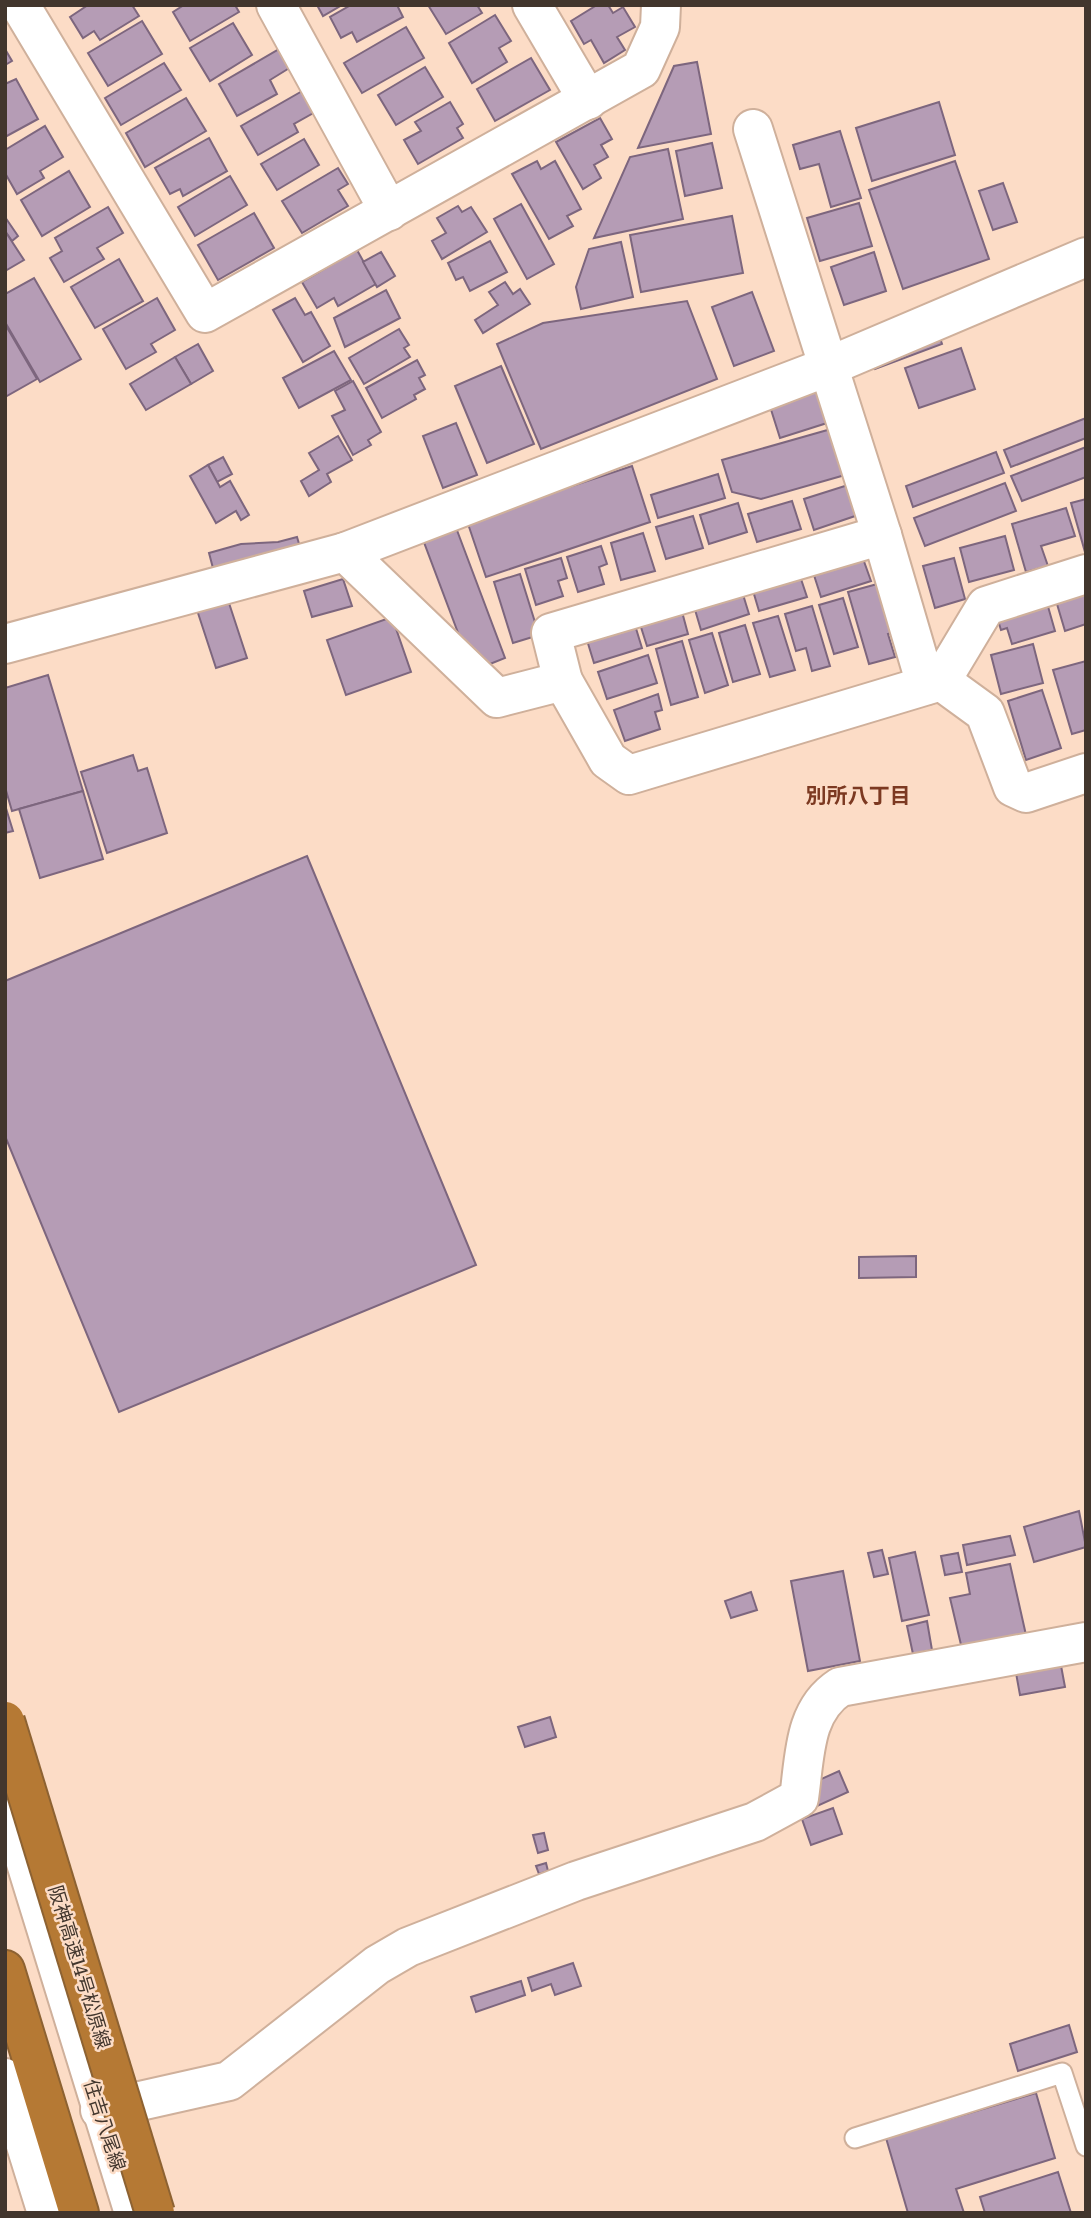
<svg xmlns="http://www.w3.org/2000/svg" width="1091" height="2218" viewBox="0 0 1091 2218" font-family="Literata,'Noto Sans JP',serif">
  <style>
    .building { fill: #b59cb5; stroke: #7d667e; stroke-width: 2 }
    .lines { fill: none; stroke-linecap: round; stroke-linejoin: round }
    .lane-casing { stroke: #cfb09b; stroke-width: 23 }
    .street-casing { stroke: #cfb09b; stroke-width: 42 }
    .secondary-casing { stroke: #cfb09b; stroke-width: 42 }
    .highway-casing { stroke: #8d6232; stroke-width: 42 }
    .lane { stroke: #fff; stroke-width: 19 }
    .street { stroke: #fff; stroke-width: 38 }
    .secondary { stroke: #fff; stroke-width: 38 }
    .highway { stroke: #b57934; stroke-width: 38 }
    .highway-bridge-casing { stroke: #8d6232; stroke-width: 42; stroke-linecap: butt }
    .highway-bridge { stroke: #b57934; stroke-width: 38 }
    .labels { text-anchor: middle; stroke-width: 5; stroke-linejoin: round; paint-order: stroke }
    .street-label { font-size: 19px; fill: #42362d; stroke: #fcdcc6 }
    .neighbourhood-label { font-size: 21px; font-weight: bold; fill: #7c3921; stroke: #fcdcc6 }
  </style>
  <rect width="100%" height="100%" fill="#fcdcc6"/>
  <!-- building -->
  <g class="building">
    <path d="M 88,5 L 132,5 L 139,16 L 100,40 L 94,31 L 83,38 L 70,17 Z"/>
    <path d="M 184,5 L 235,5 L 239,12 L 190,41 L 173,12 Z"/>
    <path d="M 317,5 L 342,5 L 323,16 Z"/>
    <path d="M 351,5 L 397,5 L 403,17 L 357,42 L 352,32 L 341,38 L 330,17 Z"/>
    <path d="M 428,5 L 477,5 L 482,13 L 446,34 Z"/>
    <path d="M 597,5 L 608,5 L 613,13 L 623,7 L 635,27 L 617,37 L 625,50 L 604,63 L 591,40 L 584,44 L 571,21 Z"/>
    <path d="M 495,15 L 511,41 L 499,48 L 507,62 L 472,83 L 449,43 Z"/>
    <path d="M 142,21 L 162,54 L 108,86 L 88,53 Z"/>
    <path d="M 233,23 L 252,55 L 210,81 L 190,48 Z"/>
    <path d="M 406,27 L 424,58 L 362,93 L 344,63 Z"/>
    <path d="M 281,48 L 291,67 L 270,80 L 277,94 L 237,116 L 219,84 Z"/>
    <path d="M 5,49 L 12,61 L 5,65 Z"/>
    <path d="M 531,58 L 550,90 L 495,121 L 477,89 Z"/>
    <path d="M 697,62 L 711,134 L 638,148 L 674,66 Z"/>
    <path d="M 164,63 L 181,90 L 121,125 L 105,98 Z"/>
    <path d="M 425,67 L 443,97 L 396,125 L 378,95 Z"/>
    <path d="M 16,79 L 38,119 L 5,137 L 5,84 Z"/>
    <path d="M 304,90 L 317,111 L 294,124 L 298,132 L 258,155 L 241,126 Z"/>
    <path d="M 186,98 L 206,131 L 145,167 L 126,133 Z"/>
    <path d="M 450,102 L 463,124 L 457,128 L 463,138 L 418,164 L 404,140 L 421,131 L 415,122 Z"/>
    <path d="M 939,102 L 955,155 L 872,181 L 856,128 Z"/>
    <path d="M 600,118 L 612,139 L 601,145 L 608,157 L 594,165 L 601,178 L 583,189 L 556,142 Z"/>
    <path d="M 45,126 L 63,157 L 40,171 L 44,178 L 17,194 L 5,173 L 5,150 Z"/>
    <path d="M 840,131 L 861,198 L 831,207 L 819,164 L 800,169 L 793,145 Z"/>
    <path d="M 209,138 L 227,171 L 183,196 L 180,189 L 170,194 L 155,168 Z"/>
    <path d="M 304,139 L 319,165 L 277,190 L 261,164 Z"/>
    <path d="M 712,143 L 722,188 L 685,196 L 676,151 Z"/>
    <path d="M 668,149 L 683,219 L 594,238 L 630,157 Z"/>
    <path d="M 537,161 L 541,169 L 555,161 L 581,209 L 567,216 L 573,226 L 549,239 L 512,174 Z"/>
    <path d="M 955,161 L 989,259 L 903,289 L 869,190 Z"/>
    <path d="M 338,168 L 348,184 L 338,190 L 348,206 L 302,233 L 282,201 Z"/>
    <path d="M 69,171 L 90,207 L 42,236 L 21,200 Z"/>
    <path d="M 230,176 L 247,205 L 195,236 L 178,207 Z"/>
    <path d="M 1003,183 L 1017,222 L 993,230 L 979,191 Z"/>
    <path d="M 859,203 L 872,246 L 820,261 L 807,218 Z"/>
    <path d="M 521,204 L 554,264 L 527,279 L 494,219 Z"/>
    <path d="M 458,206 L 462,212 L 471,207 L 487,232 L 442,259 L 432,241 L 446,233 L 437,218 Z"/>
    <path d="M 108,207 L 123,233 L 97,248 L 104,259 L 64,282 L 50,258 L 62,251 L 55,238 Z"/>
    <path d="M 254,213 L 274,248 L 218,280 L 198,245 Z"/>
    <path d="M 732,216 L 743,273 L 641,292 L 630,235 Z"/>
    <path d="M 5,217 L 18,236 L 12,241 L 5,231 Z"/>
    <path d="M 5,231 L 24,260 L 5,271 Z"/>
    <path d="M 490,241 L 507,272 L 470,291 L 463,277 L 456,280 L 448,263 Z"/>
    <path d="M 621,242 L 633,297 L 581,309 L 576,287 L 589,249 Z"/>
    <path d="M 357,250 L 376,284 L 338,306 L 334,298 L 317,308 L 302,282 Z"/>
    <path d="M 381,252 L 395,276 L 377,287 L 363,262 Z"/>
    <path d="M 874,252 L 886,291 L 844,305 L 831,267 Z"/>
    <path d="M 119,259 L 143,301 L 95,328 L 71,287 Z"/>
    <path d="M 34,278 L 81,359 L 40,382 L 5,322 L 5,294 Z"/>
    <path d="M 505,282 L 513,294 L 520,289 L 530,304 L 483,333 L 475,320 L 498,305 L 489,292 Z"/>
    <path d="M 386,290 L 400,318 L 345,347 L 334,318 Z"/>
    <path d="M 752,292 L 774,351 L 734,366 L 712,307 Z"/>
    <path d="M 157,298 L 175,330 L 151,344 L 156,352 L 126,369 L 103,329 Z"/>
    <path d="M 295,298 L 305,315 L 311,312 L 330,346 L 303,362 L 273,310 Z"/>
    <path d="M 687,301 L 717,379 L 541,449 L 497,344 L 543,323 Z"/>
    <path d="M 5,324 L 37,379 L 5,397 Z"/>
    <path d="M 399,329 L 409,345 L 404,348 L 410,357 L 364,384 L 349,358 Z"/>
    <path d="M 937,329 L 942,344 L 875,369 L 870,355 Z"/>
    <path d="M 198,344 L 213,371 L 191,384 L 175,357 Z"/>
    <path d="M 961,348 L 975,389 L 919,408 L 905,368 Z"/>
    <path d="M 334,351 L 351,380 L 299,408 L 283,378 Z"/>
    <path d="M 175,357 L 191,384 L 146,410 L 130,384 Z"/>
    <path d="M 417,360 L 425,375 L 419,378 L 425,389 L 414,395 L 416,399 L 382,418 L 366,388 Z"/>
    <path d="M 501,366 L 534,444 L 487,463 L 455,386 Z"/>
    <path d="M 353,381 L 381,432 L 368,440 L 371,445 L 353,455 L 332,416 L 345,410 L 335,391 Z"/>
    <path d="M 814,382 L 827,423 L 780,438 L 767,397 Z"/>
    <path d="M 1086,418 L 1086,438 L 1011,467 L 1004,450 Z"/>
    <path d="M 456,423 L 477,475 L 443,488 L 423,436 Z"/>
    <path d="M 831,429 L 845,475 L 761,499 L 732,492 L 722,460 Z"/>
    <path d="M 338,436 L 352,460 L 327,474 L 331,482 L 309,496 L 301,481 L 319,470 L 309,453 Z"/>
    <path d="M 1086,447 L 1086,477 L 1022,501 L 1011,476 Z"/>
    <path d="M 996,452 L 1004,473 L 913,507 L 906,486 Z"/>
    <path d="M 223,457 L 232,474 L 217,482 L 208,465 Z"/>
    <path d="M 208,465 L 220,487 L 230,481 L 249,515 L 241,520 L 236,511 L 216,523 L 190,476 Z"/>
    <path d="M 632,466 L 650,522 L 486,577 L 467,521 Z"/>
    <path d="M 718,474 L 725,498 L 658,518 L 651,495 Z"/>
    <path d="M 1005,483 L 1016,511 L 925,546 L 914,518 Z"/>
    <path d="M 848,485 L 858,515 L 814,530 L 804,499 Z"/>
    <path d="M 1086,499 L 1086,551 L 1085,552 L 1071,503 Z"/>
    <path d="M 792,501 L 801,529 L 757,542 L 748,514 Z"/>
    <path d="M 738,503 L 747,532 L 709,544 L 700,515 Z"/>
    <path d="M 1066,508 L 1075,536 L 1041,546 L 1048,566 L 1026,572 L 1012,524 Z"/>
    <path d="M 693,516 L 703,548 L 666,559 L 656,527 Z"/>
    <path d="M 455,525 L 505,658 L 480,668 L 466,654 L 422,537 Z"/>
    <path d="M 643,533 L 655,571 L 621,580 L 611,543 Z"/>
    <path d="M 1005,536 L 1014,570 L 969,582 L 960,548 Z"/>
    <path d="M 297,537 L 300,547 L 214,572 L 209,553 L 241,544 L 278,542 Z"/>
    <path d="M 601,546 L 607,564 L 599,567 L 604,584 L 578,592 L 567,557 Z"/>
    <path d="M 861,553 L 871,581 L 821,597 L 812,569 Z"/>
    <path d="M 561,558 L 567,578 L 558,581 L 563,596 L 536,605 L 525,569 Z"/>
    <path d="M 954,558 L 965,599 L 935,608 L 923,566 Z"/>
    <path d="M 798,570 L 807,597 L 759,611 L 751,584 Z"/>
    <path d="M 520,574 L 539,635 L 513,643 L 494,582 Z"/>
    <path d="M 343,579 L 352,606 L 312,617 L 304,591 Z"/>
    <path d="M 881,583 L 895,632 L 888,634 L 895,657 L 869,664 L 848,592 Z"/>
    <path d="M 1086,584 L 1086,624 L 1065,631 L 1054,594 Z"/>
    <path d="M 741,588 L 749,614 L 701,630 L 693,603 Z"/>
    <path d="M 1045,596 L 1055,631 L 1012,644 L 1007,628 L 1001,630 L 995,611 Z"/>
    <path d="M 843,598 L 858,647 L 834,654 L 819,605 Z"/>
    <path d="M 228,600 L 247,658 L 216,668 L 197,610 Z"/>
    <path d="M 812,606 L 830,666 L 812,671 L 806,648 L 796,651 L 785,614 Z"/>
    <path d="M 681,608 L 688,634 L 647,646 L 639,621 Z"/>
    <path d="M 778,616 L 795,670 L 770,677 L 753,623 Z"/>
    <path d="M 392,617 L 411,672 L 346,695 L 327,640 Z"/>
    <path d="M 634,622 L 642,648 L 594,663 L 586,637 Z"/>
    <path d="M 745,625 L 760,674 L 733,682 L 719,633 Z"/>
    <path d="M 712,633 L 728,685 L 705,693 L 689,640 Z"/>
    <path d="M 682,641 L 698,697 L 671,705 L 656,649 Z"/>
    <path d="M 1033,644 L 1043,683 L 1001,694 L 991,655 Z"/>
    <path d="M 648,655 L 657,683 L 607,699 L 598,672 Z"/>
    <path d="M 1086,661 L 1086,730 L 1072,734 L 1053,670 Z"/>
    <path d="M 48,675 L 83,791 L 12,811 L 5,787 L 5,688 Z"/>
    <path d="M 1042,690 L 1061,748 L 1026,760 L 1008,701 Z"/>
    <path d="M 658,694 L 662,710 L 655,712 L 660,729 L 625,741 L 614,710 Z"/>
    <path d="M 133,755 L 138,771 L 147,768 L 167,833 L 107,853 L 81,772 Z"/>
    <path d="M 83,791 L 103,859 L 40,878 L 19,809 Z"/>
    <path d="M 5,805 L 13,831 L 5,833 Z"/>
    <path d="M 307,856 L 476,1265 L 119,1412 L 5,1136 L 5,981 Z"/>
    <path d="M 916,1256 L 916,1277 L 859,1278 L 859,1257 Z"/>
    <path d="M 1079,1511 L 1086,1547 L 1034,1562 L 1024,1527 Z"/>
    <path d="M 1010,1536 L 1015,1555 L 967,1565 L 963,1545 Z"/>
    <path d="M 882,1550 L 888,1574 L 874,1577 L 868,1553 Z"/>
    <path d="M 915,1552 L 929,1615 L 902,1621 L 889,1558 Z"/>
    <path d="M 958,1553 L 962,1572 L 945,1575 L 941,1556 Z"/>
    <path d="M 1010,1564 L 1026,1635 L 962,1649 L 950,1598 L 970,1594 L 966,1573 Z"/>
    <path d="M 843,1571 L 860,1661 L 808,1671 L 791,1581 Z"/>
    <path d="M 751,1592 L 757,1610 L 731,1618 L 725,1601 Z"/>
    <path d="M 927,1621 L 932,1650 L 913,1654 L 907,1626 Z"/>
    <path d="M 1059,1655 L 1065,1687 L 1020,1695 L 1014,1662 Z"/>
    <path d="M 550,1717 L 556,1737 L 525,1747 L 518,1727 Z"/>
    <path d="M 839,1771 L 848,1792 L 815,1807 L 806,1786 Z"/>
    <path d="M 833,1808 L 842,1834 L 811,1845 L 802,1819 Z"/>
    <path d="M 544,1833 L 548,1850 L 538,1853 L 533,1835 Z"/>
    <path d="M 546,1863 L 548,1871 L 539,1874 L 536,1866 Z"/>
    <path d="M 573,1963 L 581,1986 L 555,1995 L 551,1984 L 532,1991 L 528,1978 Z"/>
    <path d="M 521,1981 L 525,1995 L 476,2012 L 471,1997 Z"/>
    <path d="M 1069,2025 L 1077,2052 L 1018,2071 L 1010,2044 Z"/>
    <path d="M 1036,2093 L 1055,2158 L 956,2189 L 964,2213 L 908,2213 L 886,2138 Z"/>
    <path d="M 1058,2172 L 1071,2213 L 985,2213 L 980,2197 Z"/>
  </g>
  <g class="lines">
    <defs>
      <path id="lane" d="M 855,2138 L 1062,2073 L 1086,2146"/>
      <g id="street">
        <path d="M 20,5 L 205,313 L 641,69 L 660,27 L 661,5"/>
        <path d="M 276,5 L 389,211"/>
        <path d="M 532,5 L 588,100"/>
        <path d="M 753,129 L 882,535 L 926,685"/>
        <path d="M 345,552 L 497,698 L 563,681 L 608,760 L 629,775 L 941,681 L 985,713 L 1013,787 L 1026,793 L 1086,773"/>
        <path d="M 5,644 L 345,552 L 827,367 L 1086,257"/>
        <path d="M 563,681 L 551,633 L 882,535"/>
        <path d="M 941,681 L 986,606 L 1086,574"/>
        <path d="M 100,2110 L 229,2081 L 377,1965 L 408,1947 L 576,1881 L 755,1822 L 799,1798 C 805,1757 803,1711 840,1687 L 1086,1642"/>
      </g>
      <g id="secondary">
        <path d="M 5,1795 L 134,2213"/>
        <path d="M 5,2078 L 47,2213"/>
      </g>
      <path id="highway" d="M 5,1970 L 79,2213"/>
    </defs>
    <!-- lane casing -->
    <use href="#lane" class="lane-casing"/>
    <!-- street casing -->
    <use href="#street" class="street-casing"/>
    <!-- secondary casing -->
    <use href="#secondary" class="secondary-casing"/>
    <!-- highway casing -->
    <use href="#highway" class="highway-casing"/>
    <!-- lane -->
    <use href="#lane" class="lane"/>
    <!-- street -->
    <use href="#street" class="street"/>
    <!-- secondary -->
    <use href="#secondary" class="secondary"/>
    <!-- highway -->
    <use href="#highway" class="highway"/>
    <defs>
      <path id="highway-bridge" d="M 5,1721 L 155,2213"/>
    </defs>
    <!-- highway-bridge casing -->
    <use href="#highway-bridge" class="highway-bridge-casing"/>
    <!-- highway-bridge -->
    <use href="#highway-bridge" class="highway-bridge"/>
  </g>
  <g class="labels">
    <!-- street labels -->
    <g class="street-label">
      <text transform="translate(80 1967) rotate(73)" y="7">阪神高速14号松原線</text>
      <text transform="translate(105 2125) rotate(72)" y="7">住吉八尾線</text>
    </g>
    <!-- neighbourhood labels -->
    <g class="neighbourhood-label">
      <text x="858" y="803">別所八丁目</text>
    </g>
  </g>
  <!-- border -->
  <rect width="1091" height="2218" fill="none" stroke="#42362d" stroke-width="14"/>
</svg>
